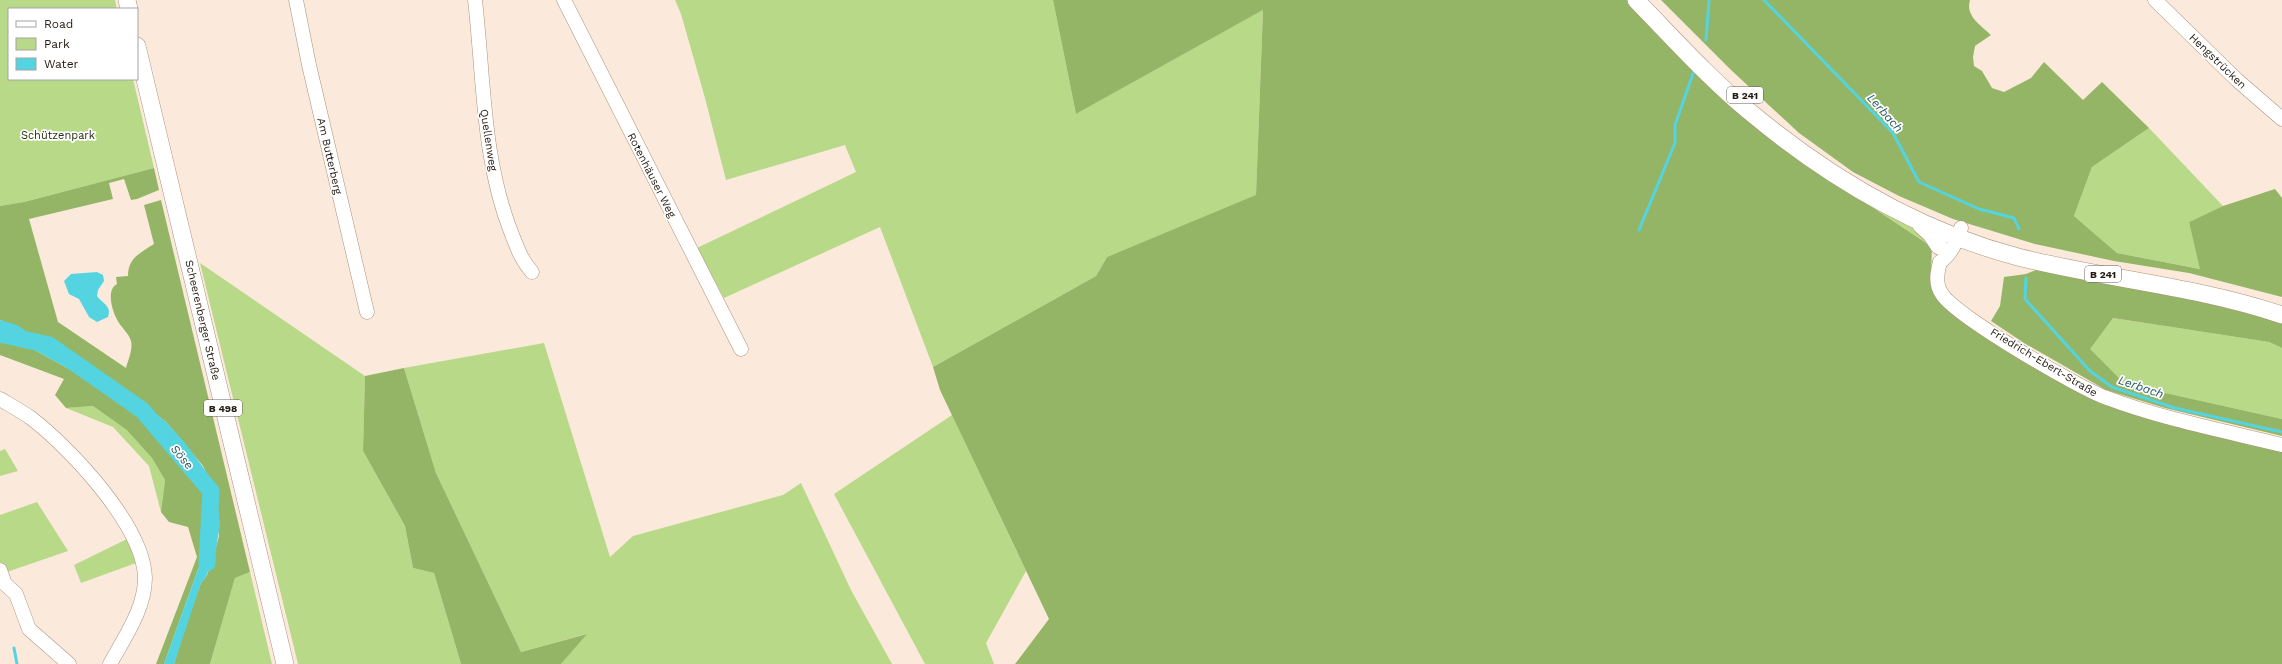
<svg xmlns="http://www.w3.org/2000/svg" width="2282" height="664" viewBox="0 0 2282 664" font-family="'Work Sans',sans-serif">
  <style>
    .green { fill: #b7d988 }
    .forest { fill: #94b565 }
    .water { fill: #53d4e0 }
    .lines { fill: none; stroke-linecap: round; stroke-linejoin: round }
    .stream { stroke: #53d4e0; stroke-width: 3 }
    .river { stroke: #53d4e0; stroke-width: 17 }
    .minor-casing { stroke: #ac927c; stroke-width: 15 }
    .major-casing { stroke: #ac927c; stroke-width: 18 }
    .minor { stroke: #fff; stroke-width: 14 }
    .major { stroke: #fff; stroke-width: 17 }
    .labels { text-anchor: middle; stroke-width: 3.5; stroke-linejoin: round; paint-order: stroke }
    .shield { fill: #fff; stroke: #665f58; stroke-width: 1 }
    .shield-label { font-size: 10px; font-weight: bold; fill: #241a11 }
    .street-label { font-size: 11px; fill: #241a11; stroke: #fff }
    .park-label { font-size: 11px; fill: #24310f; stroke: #fff }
    .water-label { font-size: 12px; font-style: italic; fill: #23595e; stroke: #fff }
  </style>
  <rect width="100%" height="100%" fill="#fbeadb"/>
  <!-- green -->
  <g class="green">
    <path d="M 0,0 L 115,0 L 117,9 L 9,9 L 9,79 L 133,79 L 154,168 L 24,202 L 0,206 Z"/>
    <path d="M 675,0 L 1053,0 L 1076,114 L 1263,10 L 1256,196 L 1107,257 L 1096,276 L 933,367 L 880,227 L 724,298 L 697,248 L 856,172 L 845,145 L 726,180 L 705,98 L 681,14 Z"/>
    <path d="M 2149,128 L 2223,206 L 2189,222 L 2201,269 L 2117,253 L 2074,216 L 2092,167 Z"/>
    <path d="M 1854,195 L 1918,229 L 1932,247 Z"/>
    <path d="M 200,263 L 365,376 L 363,451 L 405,526 L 413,568 L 434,573 L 461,664 L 298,664 Z"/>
    <path d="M 2113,318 L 2269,342 L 2282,348 L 2282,419 L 2125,384 L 2089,349 Z"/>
    <path d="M 544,343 L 610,557 L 633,536 L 783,495 L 801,483 L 851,590 L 892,664 L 561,664 L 586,634 L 521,652 L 436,473 L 404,368 Z"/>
    <path d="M 93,406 L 128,430 L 152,458 L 165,480 L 161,512 L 149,466 L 113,427 L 66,408 Z"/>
    <path d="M 952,415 L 1026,571 L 986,643 L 994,664 L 925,664 L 834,494 Z"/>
    <path d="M 5,449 L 18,471 L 0,476 L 0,451 Z"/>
    <path d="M 37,502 L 68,551 L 4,573 L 0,562 L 0,515 Z"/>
    <path d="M 127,539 L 136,563 L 81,583 L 74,565 Z"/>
    <path d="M 250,572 L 272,664 L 210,664 L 235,578 Z"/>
  </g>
  <!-- forest -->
  <g class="forest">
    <path d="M 1053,0 L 1630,0 L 1854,195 L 1932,247 L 1931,273 L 1935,292 L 2092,396 L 2282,450 L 2282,664 L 1015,664 L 1049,619 L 940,390 L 933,367 L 1096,276 L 1107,257 L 1256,195 L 1263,10 L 1076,114 Z"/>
    <path d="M 1661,0 L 1970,0 C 1965,16 1981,25 1991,35 L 1975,46 L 1973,57 L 1974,66 L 1982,71 L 1992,88 L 2004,92 L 2031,78 L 2044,62 L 2083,100 L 2102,82 L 2149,128 L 2092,167 L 2074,216 L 2117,253 L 2200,269 L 2189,222 L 2223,206 L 2275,189 L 2282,198 L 2282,297 L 2189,273 L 2114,261 L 2035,244 L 1953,219 L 1899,196 L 1853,172 L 1799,133 L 1730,69 Z"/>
    <path d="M 154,168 L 159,190 L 137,199 L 131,200 L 124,179 L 109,183 L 113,199 L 29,219 L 58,322 L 126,368 C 128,360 133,350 131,341 C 129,334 123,329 119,323 C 113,314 105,290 117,284 L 116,277 L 128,276 C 128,258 140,253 154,244 L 144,205 L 161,200 L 250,572 L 235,578 L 210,664 L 174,664 L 189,615 L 201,583 L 206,577 L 211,565 L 219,536 L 218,506 L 213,486 L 203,466 L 166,422 L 150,409 L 128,401 L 48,346 L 0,320 L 0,206 L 24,202 Z"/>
    <path d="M 2041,268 L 2185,295 L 2282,320 L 2282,348 L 2269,342 L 2113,318 L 2090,349 L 2125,384 L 2282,419 L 2282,436 L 2165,408 L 2106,390 L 2024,343 L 1991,321 L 2000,306 L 2004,277 L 2026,274 Z"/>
    <path d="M 0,335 L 31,348 L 69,369 L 153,423 L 180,447 L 202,479 L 210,508 L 210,536 L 164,664 L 156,664 L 197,557 L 188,527 L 169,522 L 161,512 L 165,480 L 152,458 L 127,430 L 93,406 L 66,408 L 55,395 L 64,379 L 0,355 Z"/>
    <path d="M 404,368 L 436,473 L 521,652 L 587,634 L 561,664 L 461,664 L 434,573 L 413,568 L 405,526 L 363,451 L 365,376 Z"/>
  </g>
  <!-- water -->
  <g class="water">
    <path d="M 97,272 L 103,275 L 104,281 L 98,290 L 97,296 C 103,304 112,306 108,317 L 97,322 L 89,317 L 79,299 L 69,294 L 64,281 L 71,274 Z"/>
    <path d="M 0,320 L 17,325 L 117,394 L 128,401 L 150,409 L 166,422 L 185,443 L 208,474 L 218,506 L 220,526 L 216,547 L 206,577 L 201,583 L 174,664 L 164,664 L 210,536 L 210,508 L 202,479 L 180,447 L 153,423 L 69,369 L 31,348 L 0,335 Z"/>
  </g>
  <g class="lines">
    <!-- stream -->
    <g class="stream">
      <path d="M 1764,0 L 1893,133 L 1919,182 L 1979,209 L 2014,218 L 2019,229"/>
      <path d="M 1706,40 L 1709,1"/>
      <path d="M 1639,230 L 1675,143 L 1675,125 L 1694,71"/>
      <path d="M 2026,278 L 2025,299 L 2090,371 L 2112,387 L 2175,408 L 2282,432"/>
      <path d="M 14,648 L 17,664"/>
    </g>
    <!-- river -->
    <path class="river" d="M 0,334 L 49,345 L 142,410 L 211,491 L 207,563"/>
    <defs>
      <g id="minor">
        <path d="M 296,0 L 309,65 L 367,312"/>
        <path d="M 475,0 C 484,78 482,158 511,232 C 517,247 521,260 532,272"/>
        <path d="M 564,0 L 741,349"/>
        <path d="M 2155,0 L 2237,80 L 2282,119"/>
        <path d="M 1940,262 C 1937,273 1935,284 1942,294 C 1954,315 2080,389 2107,398 C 2163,419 2224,431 2282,445"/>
        <path d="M 1940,262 C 1951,255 1957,241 1961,228"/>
        <path d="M 0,399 C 10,405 21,411 31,418 C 70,448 144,526 145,578 C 145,609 124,638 110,664"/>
        <path d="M 0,570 L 5,584 L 16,594 L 29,629 L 69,664"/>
      </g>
      <g id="major">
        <path d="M 127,0 L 129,9"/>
        <path d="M 1636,0 C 1673,38 1709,78 1750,112 C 1828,177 1919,231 2018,257 C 2105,279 2196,286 2282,315"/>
        <path d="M 137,46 L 285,664"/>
        <path d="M 1921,225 L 1931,234 L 1939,246"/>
      </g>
    </defs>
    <!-- minor casing -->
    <use href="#minor" class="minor-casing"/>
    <!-- major casing -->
    <use href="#major" class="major-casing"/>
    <!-- minor -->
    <use href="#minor" class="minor"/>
    <!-- major -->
    <use href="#major" class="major"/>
  </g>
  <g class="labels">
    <!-- shield labels -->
    <g class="shield">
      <rect x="1727" y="87" width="36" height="16" rx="3"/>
      <rect x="2085" y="266" width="36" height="16" rx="3"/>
      <rect x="204" y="400" width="38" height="16" rx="3"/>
    </g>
    <g class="shield-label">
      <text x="1745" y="99">B 241</text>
      <text x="2103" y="278">B 241</text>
      <text x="223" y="412">B 498</text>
    </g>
    <!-- street labels -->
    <g class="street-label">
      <text transform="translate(2218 61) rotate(44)" y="4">Hengstrücken</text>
      <text transform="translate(489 140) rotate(81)" y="4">Quellenweg</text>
      <text transform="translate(330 156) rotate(77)" y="4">Am Butterberg</text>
      <text transform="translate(652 175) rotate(63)" y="4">Rotenhäuser Weg</text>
      <text transform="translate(203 320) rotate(77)" y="4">Scheerenberger Straße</text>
      <text transform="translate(2044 362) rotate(31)" y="4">Friedrich-Ebert-Straße</text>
    </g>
    <!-- park labels -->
    <g class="park-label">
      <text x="58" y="139">Schützenpark</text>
    </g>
    <!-- water labels -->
    <g class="water-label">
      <text transform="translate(1885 113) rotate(48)" y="4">Lerbach</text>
      <text transform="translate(2141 387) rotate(19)" y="4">Lerbach</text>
      <text transform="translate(182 457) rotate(50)" y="4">Söse</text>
    </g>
  </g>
  <!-- legend -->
  <rect x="8" y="8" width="130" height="72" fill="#ffffff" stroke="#a7a3a0"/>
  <rect x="16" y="21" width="20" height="6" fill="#ffffff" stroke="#a7a3a0"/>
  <text x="44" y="28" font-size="12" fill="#241a11">Road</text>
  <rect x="16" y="38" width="20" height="12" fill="#b7d988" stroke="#a7a3a0"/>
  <text x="44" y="48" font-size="12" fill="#241a11">Park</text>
  <rect x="16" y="58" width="20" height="12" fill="#53d4e0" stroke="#a7a3a0"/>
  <text x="44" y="68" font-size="12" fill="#241a11">Water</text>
</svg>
